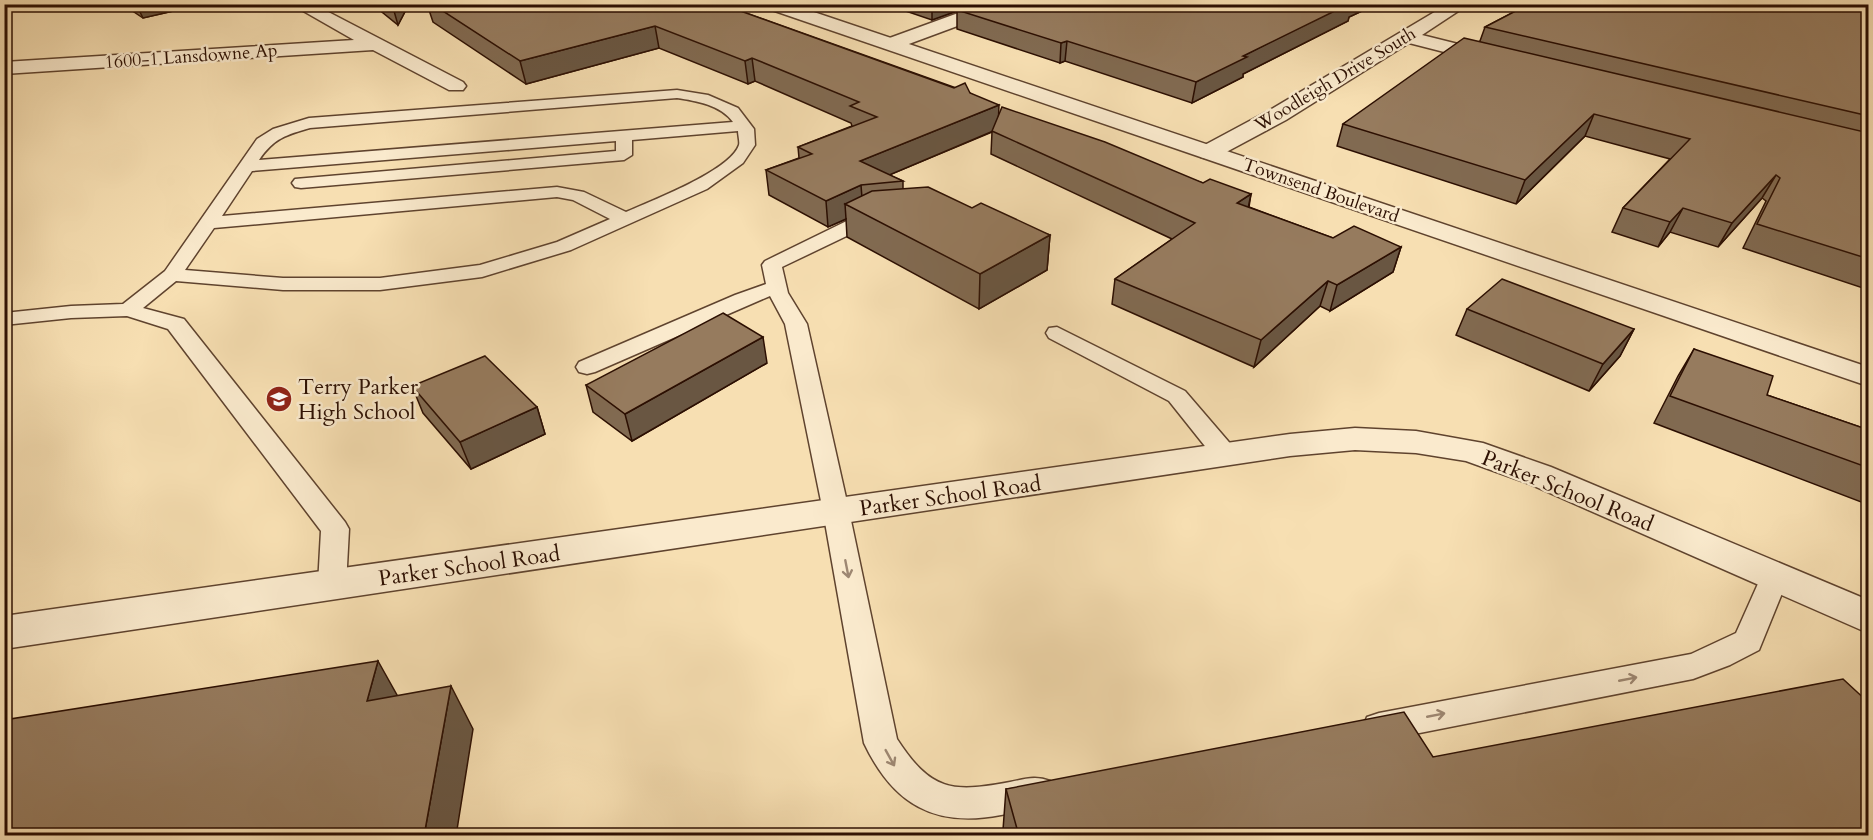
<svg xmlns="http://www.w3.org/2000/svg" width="1873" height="840" viewBox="0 0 1873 840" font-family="Cardo,serif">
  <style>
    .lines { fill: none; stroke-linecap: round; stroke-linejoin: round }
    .service-casing { stroke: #5f432e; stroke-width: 3 }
    .minor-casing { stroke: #5f432e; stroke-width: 3 }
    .tertiary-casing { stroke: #5f432e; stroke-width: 3 }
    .service { fill: #faeacd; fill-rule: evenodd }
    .minor { fill: #faeacd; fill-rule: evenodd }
    .tertiary { fill: #faeacd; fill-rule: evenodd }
    .wall { fill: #816a51; stroke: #2c0f02; stroke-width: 1.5 }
    .shaded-wall { fill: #695642; stroke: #2c0f02; stroke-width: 1.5 }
    .building { fill: #967b5e; stroke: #2c0f02; stroke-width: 1.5 }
    .oneway { stroke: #9d8772 }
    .labels { text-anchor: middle; stroke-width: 5; stroke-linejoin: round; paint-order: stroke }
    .far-street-label { font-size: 18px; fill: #2c0f02; stroke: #faeacd }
    .poi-label { font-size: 22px; fill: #2c0f02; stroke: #faeacd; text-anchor: start }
    .street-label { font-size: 22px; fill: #2c0f02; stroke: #faeacd }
  </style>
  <rect width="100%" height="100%" fill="#f7dfb2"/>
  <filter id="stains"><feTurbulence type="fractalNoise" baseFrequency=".00333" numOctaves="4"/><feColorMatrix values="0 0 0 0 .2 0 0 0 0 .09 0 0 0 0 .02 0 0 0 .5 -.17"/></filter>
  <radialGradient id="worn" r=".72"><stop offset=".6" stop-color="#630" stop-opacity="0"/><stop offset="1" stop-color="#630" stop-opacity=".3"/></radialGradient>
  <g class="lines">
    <defs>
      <g id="service">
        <path d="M 677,90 L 708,95 L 738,108 L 754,129 L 755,145 L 743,163 L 707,189 L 571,250 L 482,277 L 380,290 L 283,290 L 176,281 L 143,308 L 184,319 L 345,522 L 349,529 L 346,585 L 342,593 L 332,596 L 322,593 L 318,585 L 321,531 L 168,329 L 127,316 L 71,318 L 4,325 L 4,313 L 71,306 L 123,304 L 165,271 L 257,139 L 273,129 L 309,118 ZM 677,98 C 697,101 721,105 733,122 L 259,160 C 274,138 286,135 310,128 ZM 738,131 C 738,135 740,142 739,145 C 730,171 651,201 626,212 L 584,192 L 557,187 L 222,216 L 252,171 L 616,141 L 616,151 L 295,179 L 292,183 L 295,187 L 301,188 L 624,160 L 632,155 L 632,140 ZM 557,197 L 573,200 L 610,219 L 557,242 L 480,265 L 380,278 L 283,278 L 185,270 L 214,228 Z"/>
        <path d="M 874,211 L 880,212 L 883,216 L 880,220 L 782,267 L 788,293 L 807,324 L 849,511 L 897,739 C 931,791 951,793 1010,782 C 1025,779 1036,775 1050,781 L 1055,792 L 1050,803 C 1034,809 1018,812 1001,815 C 934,828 893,804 864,743 L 823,511 L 785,324 L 770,296 L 595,372 L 587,374 L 579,372 L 576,367 L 579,362 L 735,295 L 766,284 L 762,265 L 765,261 L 863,213 Z"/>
        <path d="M 1057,327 L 1185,391 L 1234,448 L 1237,454 L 1234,460 L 1225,462 L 1216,460 L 1169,401 L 1049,338 L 1046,333 L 1049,328 Z"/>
        <path d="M 1775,565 L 1785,568 L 1789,576 L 1759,650 L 1730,665 L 1693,679 L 1379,741 L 1367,737 L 1363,727 L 1367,717 L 1379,713 L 1691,654 L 1736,633 L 1765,568 Z"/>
      </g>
      <g id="minor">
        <path d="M 291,4 L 313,4 L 463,82 L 466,86 L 463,90 L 449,90 L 373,50 L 4,74 L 4,62 L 354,40 Z"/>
        <path d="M 983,4 L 1008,4 L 1006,8 L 898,48 L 884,48 L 882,44 L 884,40 Z"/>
        <path d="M 1448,4 L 1469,4 L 1422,35 L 1502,55 L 1505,59 L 1502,63 L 1495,65 L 1409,43 L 1286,120 L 1217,157 L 1209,159 L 1201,157 L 1198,152 L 1201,147 L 1270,110 Z"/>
        <path d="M 1355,428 L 1416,431 L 1483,443 L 1551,467 L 1868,600 L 1868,633 L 1527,483 L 1466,461 L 1416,453 L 1355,450 L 1290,456 L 4,649 L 4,616 L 1290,434 Z"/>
      </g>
      <path id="tertiary" d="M 764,4 L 790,4 L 1868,367 L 1868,386 L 766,8 Z"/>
    </defs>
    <!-- service casing -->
    <use href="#service" class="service-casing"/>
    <!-- minor casing -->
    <use href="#minor" class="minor-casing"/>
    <!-- tertiary casing -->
    <use href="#tertiary" class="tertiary-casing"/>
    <!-- service -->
    <use href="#service" class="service"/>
    <!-- minor -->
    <use href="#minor" class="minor"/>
    <!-- tertiary -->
    <use href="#tertiary" class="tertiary"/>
  </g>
  <!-- wall -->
  <g class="wall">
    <path d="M 122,4 L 204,4 L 143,18 Z"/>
    <path d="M 372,4 L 409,4 L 398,25 Z"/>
    <path d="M 427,4 L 721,4 L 970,93 L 999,115 L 1203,183 L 1251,194 L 1249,207 L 1333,238 L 1401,247 L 1393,272 L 1330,311 L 1320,306 L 1254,367 L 1112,304 L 1115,279 L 1172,239 L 991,154 L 992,132 L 889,175 L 903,181 L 903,189 L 972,208 L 1050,235 L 1047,270 L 979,309 L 847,237 L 846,219 L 828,227 L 769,195 L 766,170 L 799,158 L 798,147 L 852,126 L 851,123 L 755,81 L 748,84 L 659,48 L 526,84 L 433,22 Z"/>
    <path d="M 885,4 L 1377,4 L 1349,17 L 1348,21 L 1243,74 L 1243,77 L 1192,103 L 1065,61 L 1060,63 L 957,29 L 957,11 L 932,20 Z"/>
    <path d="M 1529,4 L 1869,4 L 1869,290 L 1743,248 L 1766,201 L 1762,198 L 1718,247 L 1670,232 L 1658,247 L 1612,232 L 1623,208 L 1670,159 L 1585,136 L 1516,204 L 1337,146 L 1343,124 L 1480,41 L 1485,27 Z"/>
    <path d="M 1467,309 L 1634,329 L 1620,356 L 1589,391 L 1456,335 Z"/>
    <path d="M 1694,349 L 1767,395 L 1869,430 L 1869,505 L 1654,423 L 1678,376 Z"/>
    <path d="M 767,363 L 632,441 L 593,412 L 586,385 Z"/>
    <path d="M 412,386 L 537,407 L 545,434 L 471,469 L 423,413 Z"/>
    <path d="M 1433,757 L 1869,836 L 1004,836 L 1003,830 L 1006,789 Z"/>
  </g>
  <!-- shaded-wall -->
  <g class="shaded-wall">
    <path d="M 136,4 L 204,4 L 143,18 Z"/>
    <path d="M 392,4 L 409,4 L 398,25 Z"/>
    <path d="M 932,4 L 975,4 L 957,10 L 957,11 L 932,20 Z"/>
    <path d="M 1347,4 L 1377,4 L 1349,17 L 1348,21 L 1243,74 L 1243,77 L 1192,103 L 1196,82 L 1243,56 Z"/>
    <path d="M 655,26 L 659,48 L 526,84 L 520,61 Z"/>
    <path d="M 1067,41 L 1065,61 L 1060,63 L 1061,43 Z"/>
    <path d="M 752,58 L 755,81 L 748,84 L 745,61 Z"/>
    <path d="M 999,105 L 998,129 L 868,184 L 860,161 Z"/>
    <path d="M 1594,114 L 1585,136 L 1516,204 L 1525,180 Z"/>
    <path d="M 1776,175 L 1762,198 L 1718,247 L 1732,223 Z"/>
    <path d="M 861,185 L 863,211 L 845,204 L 846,219 L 828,227 L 826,201 Z"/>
    <path d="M 1251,194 L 1246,218 L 1237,203 Z"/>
    <path d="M 1683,208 L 1670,232 L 1658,247 L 1670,222 Z"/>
    <path d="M 1050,235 L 1047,270 L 979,309 L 980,274 Z"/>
    <path d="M 1401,247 L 1393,272 L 1330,311 L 1337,285 Z"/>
    <path d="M 1328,281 L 1320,306 L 1254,367 L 1261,340 Z"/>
    <path d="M 1634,329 L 1620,356 L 1589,391 L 1603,364 Z"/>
    <path d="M 763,337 L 767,363 L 632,441 L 625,414 Z"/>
    <path d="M 537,407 L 545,434 L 471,469 L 460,442 Z"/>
    <path d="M 378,661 L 402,704 L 367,701 Z"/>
    <path d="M 451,686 L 473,729 L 456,836 L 424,836 Z"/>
  </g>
  <!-- building -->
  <g class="building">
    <path d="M 432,4 L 721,4 L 954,88 L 965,83 L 970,93 L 999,105 L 860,161 L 903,181 L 861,185 L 826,201 L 766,170 L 812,154 L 798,147 L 877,117 L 850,106 L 859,102 L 752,58 L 745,61 L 655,26 L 520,61 Z"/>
    <path d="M 972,4 L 1349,4 L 1243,56 L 1247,57 L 1196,82 L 1067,41 L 1061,43 L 957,10 Z"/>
    <path d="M 1529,4 L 1838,4 L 1869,10 L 1869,116 L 1485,27 Z"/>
    <path d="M 1464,38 L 1869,133 L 1869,259 L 1757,224 L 1780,178 L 1776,175 L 1732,223 L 1683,208 L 1670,222 L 1623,208 L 1690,139 L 1594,114 L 1525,180 L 1343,124 Z"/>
    <path d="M 1002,107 L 1105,142 L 1203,183 L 1210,179 L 1251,194 L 1237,203 L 1333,238 L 1354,226 L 1401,247 L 1337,285 L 1328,281 L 1261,340 L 1115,279 L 1195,223 L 992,131 Z"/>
    <path d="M 928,187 L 972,208 L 981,203 L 1050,235 L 980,274 L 845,204 L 872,191 Z"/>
    <path d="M 1502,279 L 1634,329 L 1603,364 L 1467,309 Z"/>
    <path d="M 723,313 L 763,337 L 625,414 L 586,385 Z"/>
    <path d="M 1694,349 L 1773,376 L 1767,395 L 1869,430 L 1869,468 L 1670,396 Z"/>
    <path d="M 485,356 L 537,407 L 460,442 L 412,386 Z"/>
    <path d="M 378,661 L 367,701 L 451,686 L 424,836 L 4,836 L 4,720 Z"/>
    <path d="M 1843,679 L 1869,703 L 1869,836 L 1019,836 L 1006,789 L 1404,712 L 1433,757 Z"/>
  </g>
  <!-- one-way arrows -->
  <defs><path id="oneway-shaft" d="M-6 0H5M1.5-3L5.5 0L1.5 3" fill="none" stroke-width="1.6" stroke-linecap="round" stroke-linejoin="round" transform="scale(1.5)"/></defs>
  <g class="oneway">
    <use href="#oneway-shaft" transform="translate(847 569) rotate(79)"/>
    <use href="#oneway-shaft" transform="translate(1628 679) rotate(-11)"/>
    <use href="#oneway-shaft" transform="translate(1436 715) rotate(-11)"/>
    <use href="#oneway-shaft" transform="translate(890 758) rotate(61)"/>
  </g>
  <!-- icons -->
  <defs>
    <symbol id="school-disc" viewBox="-11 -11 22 22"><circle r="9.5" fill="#8f2418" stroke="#faeacd"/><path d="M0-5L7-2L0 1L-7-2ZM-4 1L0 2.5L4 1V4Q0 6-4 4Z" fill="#fff"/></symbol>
  </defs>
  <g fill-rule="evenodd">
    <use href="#school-disc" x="264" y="384" width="30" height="30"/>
  </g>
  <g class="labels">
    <!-- far-street labels -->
    <g class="far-street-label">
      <text transform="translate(191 56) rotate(-4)" y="6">1600-1 Lansdowne Ap</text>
      <text transform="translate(1335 79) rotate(-31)" y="6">Woodleigh Drive South</text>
      <text transform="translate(1321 190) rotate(19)" y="6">Townsend Boulevard</text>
    </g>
    <!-- poi labels -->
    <g class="poi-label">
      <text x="298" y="394">Terry Parker<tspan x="298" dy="25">High School</tspan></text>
    </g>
    <!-- street labels -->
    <g class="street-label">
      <text transform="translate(1568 490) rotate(22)" y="8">Parker School Road</text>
      <text transform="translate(950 495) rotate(-8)" y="8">Parker School Road</text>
      <text transform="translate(469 565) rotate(-8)" y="8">Parker School Road</text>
    </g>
  </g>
  <!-- margin -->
  <rect width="1873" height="840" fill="none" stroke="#f7dfb2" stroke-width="24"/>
  <rect x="6" y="6" width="1861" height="828" fill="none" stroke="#2c0f02" stroke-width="3"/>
  <rect x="12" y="12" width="1849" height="816" fill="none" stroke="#2c0f02" stroke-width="1.5"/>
  <rect width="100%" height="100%" filter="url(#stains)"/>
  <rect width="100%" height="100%" fill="url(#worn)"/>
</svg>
